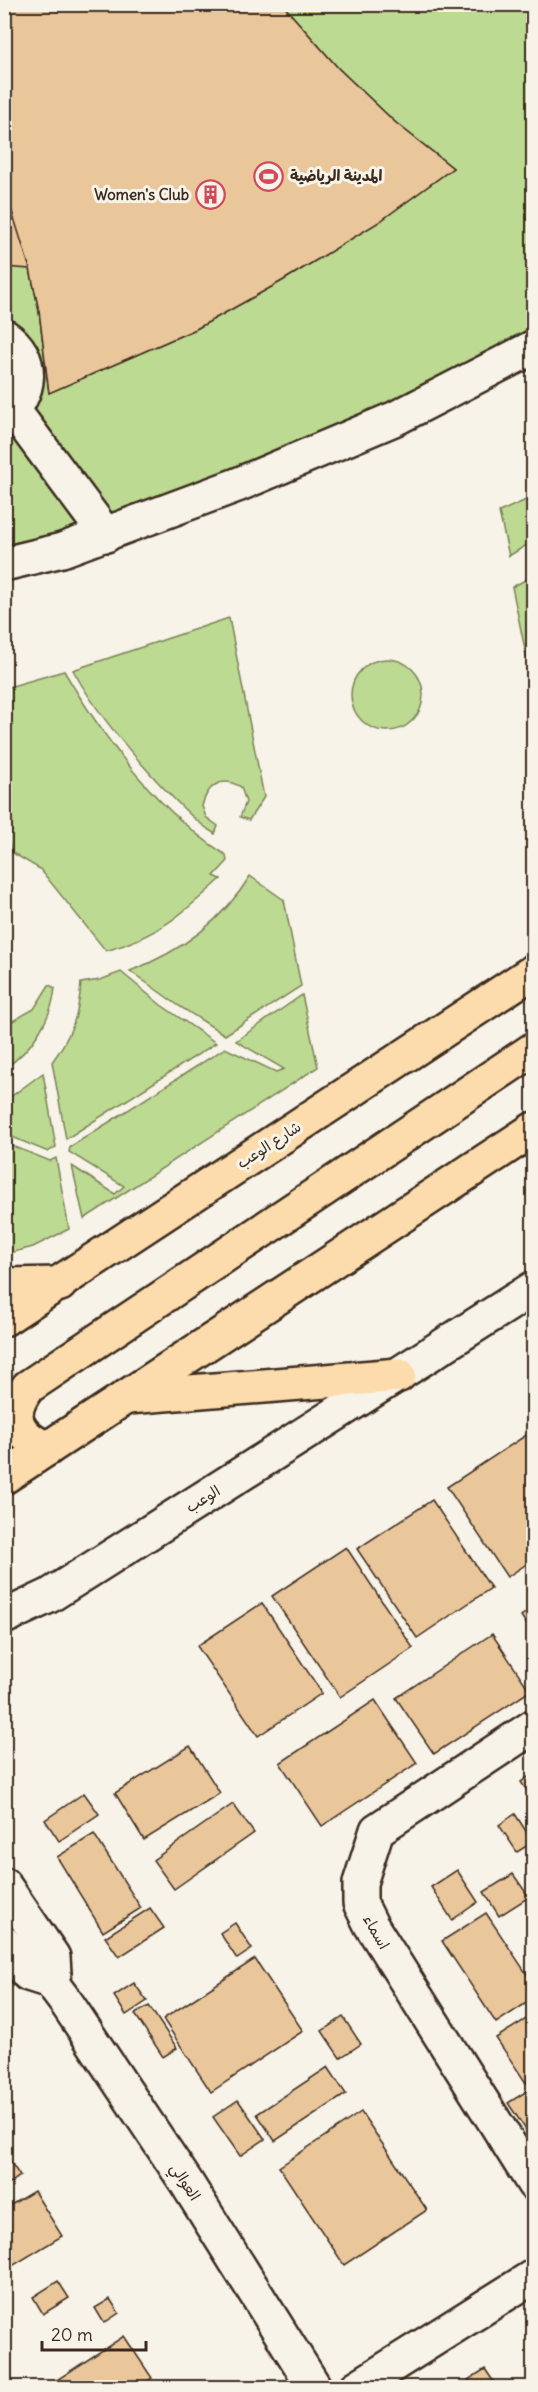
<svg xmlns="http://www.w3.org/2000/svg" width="538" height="2392" viewBox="0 0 538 2392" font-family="Delius,'Playpen Sans Arabic',sans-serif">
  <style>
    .green { fill: #bcda92; stroke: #7c8258; stroke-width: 1.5 }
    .building { fill: #eac69b; stroke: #3b2a1e; stroke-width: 1.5 }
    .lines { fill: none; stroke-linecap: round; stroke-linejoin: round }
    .minor-casing { stroke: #3b2a1e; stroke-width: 38 }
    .major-casing { stroke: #3b2a1e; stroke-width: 38 }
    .minor { stroke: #f7f3e8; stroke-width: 33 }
    .major { stroke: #fcdcac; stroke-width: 33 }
    .labels { text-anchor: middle; stroke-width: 6; stroke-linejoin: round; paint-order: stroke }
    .poi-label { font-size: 15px; font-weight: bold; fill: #3b2a1e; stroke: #f7f3e8; text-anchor: start }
    .street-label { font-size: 15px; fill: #3b2a1e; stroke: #f7f3e8 }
  </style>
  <rect width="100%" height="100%" fill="#f7f3e8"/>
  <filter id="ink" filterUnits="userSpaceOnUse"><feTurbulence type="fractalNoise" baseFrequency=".0167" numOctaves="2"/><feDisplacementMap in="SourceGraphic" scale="12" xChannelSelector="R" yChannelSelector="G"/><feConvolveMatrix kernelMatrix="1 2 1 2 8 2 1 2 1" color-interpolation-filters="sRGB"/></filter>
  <g filter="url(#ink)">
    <!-- green -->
    <g class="green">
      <path d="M 5,5 L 533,5 L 533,347 L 5,564 Z"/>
      <path d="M 533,497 L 533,541 L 509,556 L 499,512 Z"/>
      <path d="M 533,576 L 533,688 L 512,587 Z"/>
      <path d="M 229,618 L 264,797 L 249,820 L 240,817 L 246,802 L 241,787 C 221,775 207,786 202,806 L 206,817 L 218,826 L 215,834 C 193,820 175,800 157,781 C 125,746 96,712 73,670 Z"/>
      <circle cx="387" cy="695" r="36"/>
      <path d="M 64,671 C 105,741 157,811 226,855 L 227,862 L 214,876 L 221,879 C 181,915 158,936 106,951 L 40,869 L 11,852 L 4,818 L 5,688 Z"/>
      <path d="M 250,876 L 284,900 L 301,986 L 225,1035 L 179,1006 L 130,971 C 180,952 222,922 250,876 Z"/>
      <path d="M 121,972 L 161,1005 L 216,1043 L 66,1139 L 52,1062 C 71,1036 79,1015 81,983 L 100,980 Z"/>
      <path d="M 49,985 L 55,988 C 52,1019 31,1051 5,1068 L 5,1033 L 9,1023 L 34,1009 Z"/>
      <path d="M 302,995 L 318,1067 L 84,1219 L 72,1166 L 115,1194 L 124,1186 L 69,1152 L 70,1147 L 225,1048 L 276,1072 L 284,1069 L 236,1041 Z"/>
      <path d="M 43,1073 L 56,1147 L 48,1152 L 5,1134 L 5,1101 Z"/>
      <path d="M 5,1143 L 50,1161 L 56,1158 L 69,1229 L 33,1247 L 6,1254 Z"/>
    </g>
    <!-- building -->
    <g class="building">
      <path d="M 4,4 L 282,4 L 339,69 L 396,123 L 453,168 L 379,222 L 282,281 L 196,329 L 49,393 L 39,311 L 30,269 L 4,267 Z"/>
      <path d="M 4,4 L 282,4 L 339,69 L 396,123 L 453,168 L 379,222 L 282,281 L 196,329 L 49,393 L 39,311 L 30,269 L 4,186 Z"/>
      <path d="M 534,1430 L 534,1559 L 507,1577 L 447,1487 Z"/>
      <path d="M 432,1500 L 491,1588 L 417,1638 L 357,1549 Z"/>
      <path d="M 346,1547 L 413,1648 L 340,1697 L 272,1596 Z"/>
      <path d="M 262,1603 L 322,1693 L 258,1736 L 197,1646 Z"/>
      <path d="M 534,1607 L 534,1635 L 521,1616 Z"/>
      <path d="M 492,1634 L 530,1691 L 434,1754 L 396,1698 Z"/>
      <path d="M 375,1700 L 417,1763 L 322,1826 L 280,1763 Z"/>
      <path d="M 190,1746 L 220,1793 L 144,1840 L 115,1793 Z"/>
      <path d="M 534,1773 L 534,1801 L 521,1782 Z"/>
      <path d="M 84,1793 L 99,1814 L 59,1841 L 45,1820 Z"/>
      <path d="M 233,1804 L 254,1833 L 174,1889 L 153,1860 Z"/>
      <path d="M 515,1814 L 533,1842 L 517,1852 L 499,1825 Z"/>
      <path d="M 94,1834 L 141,1908 L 103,1932 L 57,1857 Z"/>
      <path d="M 457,1870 L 478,1902 L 452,1920 L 431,1887 Z"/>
      <path d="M 513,1874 L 529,1897 L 499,1916 L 484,1892 Z"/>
      <path d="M 150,1908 L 164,1928 L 119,1957 L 105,1937 Z"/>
      <path d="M 486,1913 L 534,1985 L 534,1998 L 496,2023 L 442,1941 Z"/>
      <path d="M 235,1923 L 252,1949 L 237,1959 L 220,1933 Z"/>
      <path d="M 255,1959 L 303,2031 L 211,2092 L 163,2019 Z"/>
      <path d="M 134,1983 L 147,2001 L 126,2015 L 114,1996 Z"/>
      <path d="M 149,2006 L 177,2048 L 163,2057 L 135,2014 Z"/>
      <path d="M 534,2014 L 534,2078 L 526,2083 L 496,2038 Z"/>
      <path d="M 343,2017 L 361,2044 L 340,2058 L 322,2031 Z"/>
      <path d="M 328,2067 L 346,2094 L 275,2141 L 257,2114 Z"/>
      <path d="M 527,2091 L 534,2101 L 534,2142 L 508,2103 Z"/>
      <path d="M 238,2100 L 265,2139 L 240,2156 L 213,2117 Z"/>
      <path d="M 361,2112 L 427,2210 L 344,2265 L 279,2167 Z"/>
      <path d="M 4,2152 L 20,2176 L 4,2187 Z"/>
      <path d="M 34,2191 L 62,2236 L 4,2271 L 4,2209 Z"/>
      <path d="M 58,2281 L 69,2298 L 43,2314 L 33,2297 Z"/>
      <path d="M 110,2299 L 119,2313 L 104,2323 L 95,2308 Z"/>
      <path d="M 124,2336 L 152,2378 L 137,2388 L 46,2387 Z"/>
      <path d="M 485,2369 L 498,2388 L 473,2388 L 468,2380 Z"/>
    </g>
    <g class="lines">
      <defs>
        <g id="minor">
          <path d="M 4,336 C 36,356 32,397 4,417"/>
          <path d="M 14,411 L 106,535"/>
          <path d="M 4,564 L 62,550 L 237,485 L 396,418 L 534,347"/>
          <path d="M 4,1617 L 49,1596 L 106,1560 L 534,1288"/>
          <path d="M 534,1726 L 377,1830 L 360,1883 L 360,1903 L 371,1925 L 534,2184"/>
          <path d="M 4,1885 L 53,1957 L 54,1973 L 50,1981"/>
          <path d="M 4,1943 L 28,1974 L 50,1981 L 68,2005 L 186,2182 L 315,2388"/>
          <path d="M 356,2388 L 534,2276"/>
        </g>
        <g id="major">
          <path d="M 4,1285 L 60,1284"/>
          <path d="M 4,1319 L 534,971"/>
          <path d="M 128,1397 L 399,1375"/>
          <path d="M 47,1449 C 16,1434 6,1416 28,1387 L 534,1049"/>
          <path d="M 4,1477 L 534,1129"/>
        </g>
      </defs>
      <!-- minor casing -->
      <use href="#minor" class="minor-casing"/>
      <!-- major casing -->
      <use href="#major" class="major-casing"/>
      <!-- minor -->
      <use href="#minor" class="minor"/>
      <!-- major -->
      <use href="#major" class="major"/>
    </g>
  </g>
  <!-- icons -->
  <defs>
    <symbol id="stadium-ring" viewBox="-11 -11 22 22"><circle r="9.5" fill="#f7f3e8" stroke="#d1495b" stroke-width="1.5"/><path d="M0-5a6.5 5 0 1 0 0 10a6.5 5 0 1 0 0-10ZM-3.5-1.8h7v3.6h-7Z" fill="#d1495b"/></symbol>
    <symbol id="building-ring" viewBox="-11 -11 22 22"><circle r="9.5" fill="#f7f3e8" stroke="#d1495b" stroke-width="1.5"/><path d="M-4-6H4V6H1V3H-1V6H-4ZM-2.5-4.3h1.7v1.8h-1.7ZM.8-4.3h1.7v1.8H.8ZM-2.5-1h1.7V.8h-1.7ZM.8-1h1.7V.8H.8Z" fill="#d1495b"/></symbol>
  </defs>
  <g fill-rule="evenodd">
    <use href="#stadium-ring" x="252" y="160" width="33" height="33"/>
    <use href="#building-ring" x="194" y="178" width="33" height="33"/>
  </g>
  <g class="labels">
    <!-- poi labels -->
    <g class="poi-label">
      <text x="290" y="181">المدينة الرياضية</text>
      <text x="189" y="200" text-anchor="end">Women's Club</text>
    </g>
    <!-- street labels -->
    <g class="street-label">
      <text transform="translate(269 1145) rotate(-33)" y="5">شارع الوعب</text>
      <text transform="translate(203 1499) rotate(-32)" y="5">الوعب</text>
      <text transform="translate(376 1932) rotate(60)" y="5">اسماء</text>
      <text transform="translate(185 2182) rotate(57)" y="5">العوالي</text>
    </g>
  </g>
  <!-- margin -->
  <rect width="538" height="2392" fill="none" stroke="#f7f3e8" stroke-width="24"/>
  <rect x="12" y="12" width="514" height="2368" fill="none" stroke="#3b2a1e" stroke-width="2" filter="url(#ink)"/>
  <!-- scale -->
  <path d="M42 2341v9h104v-9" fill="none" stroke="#3b2a1e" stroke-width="3"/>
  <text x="51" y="2341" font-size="18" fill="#3b2a1e" stroke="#f7f3e8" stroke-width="4.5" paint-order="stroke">20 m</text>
</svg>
